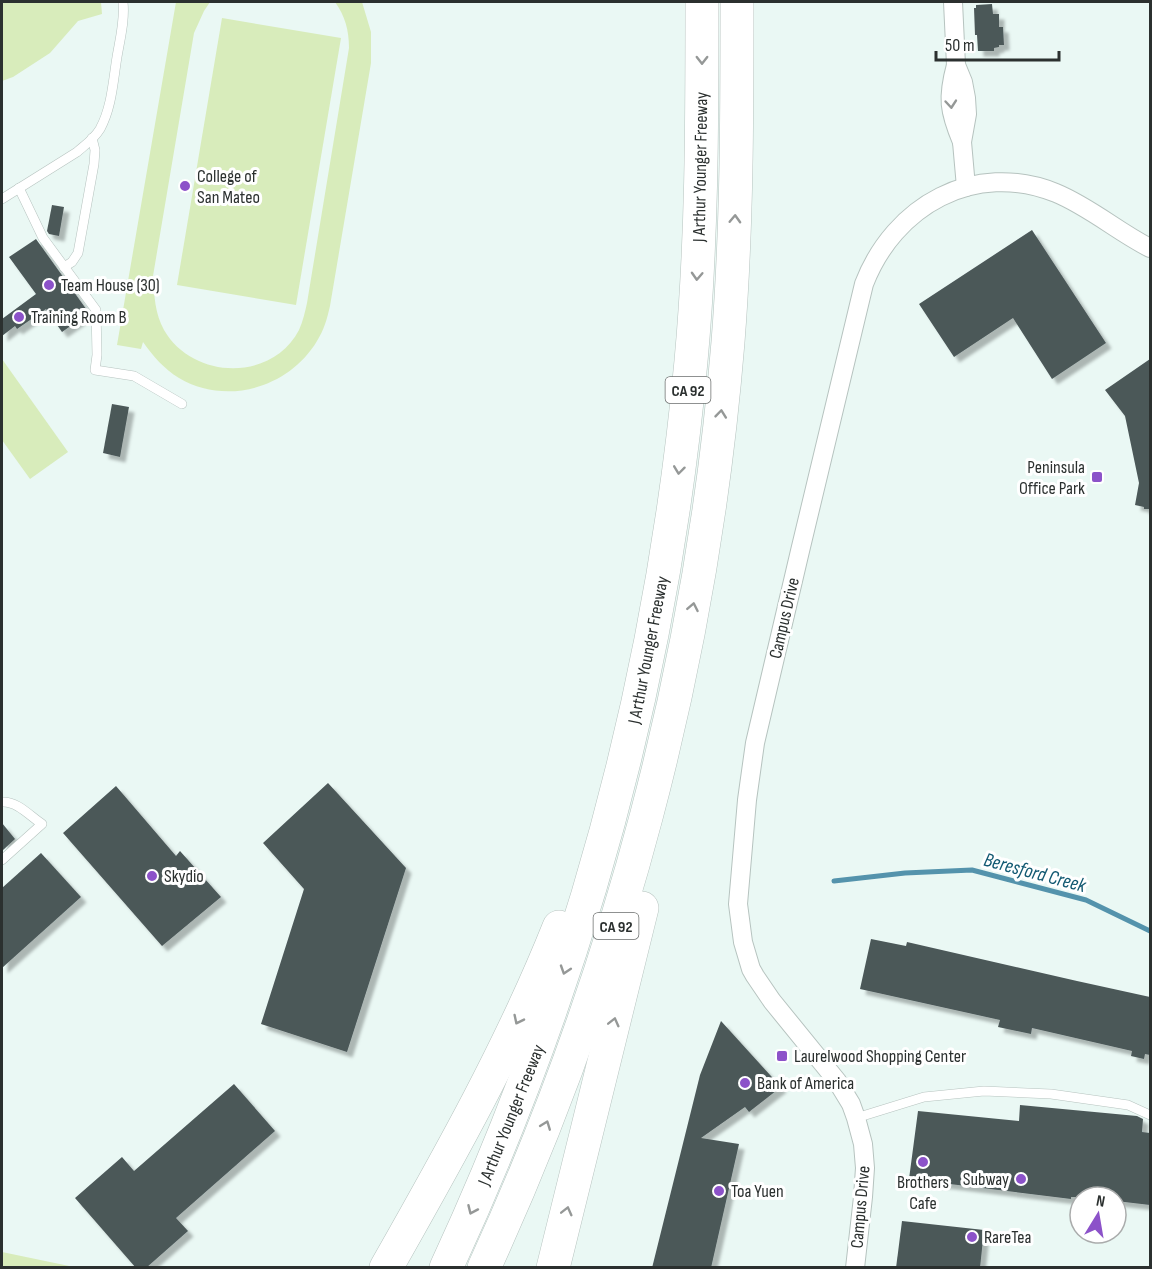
<svg xmlns="http://www.w3.org/2000/svg" width="1152" height="1269" viewBox="0 0 1152 1269" font-family="'Sofia Sans Condensed',sans-serif">
  <style>
    .green { fill: #d8ecbb }
    .lines { fill: none; stroke-linecap: round; stroke-linejoin: round }
    .stream { stroke: #5493ac; stroke-width: 5 }
    .building { fill: #4c5859; filter: url(#shadow) }
    .service-casing { stroke: #b6c3bf; stroke-width: 10 }
    .minor-casing { stroke: #b6c3bf; stroke-width: 20 }
    .motorway-casing { stroke: #b6c3bf; stroke-width: 34 }
    .service { stroke: #fff; stroke-width: 9 }
    .minor { stroke: #fff; stroke-width: 18 }
    .motorway { stroke: #fff; stroke-width: 33 }
    .oneway { stroke: #959897 }
    .poi-dot { fill: #8c52c9; stroke: #fff; stroke-width: 2 }
    .labels { text-anchor: middle; stroke-width: 6; stroke-linejoin: round; paint-order: stroke }
    .shield { fill: #fff; stroke: #6b6e6d; stroke-width: 1.5 }
    .shield-label { font-size: 16px; font-weight: bold; fill: #2b302f }
    .street-label { font-size: 18px; fill: #2b302f; stroke: #fff }
    .poi-label { font-size: 18px; fill: #2b302f; stroke: #fff; text-anchor: start }
    .water-label { font-size: 20px; font-style: italic; fill: #125972; stroke: #fff }
  </style>
  <defs>
    <filter id="shadow"><feDropShadow dx="5.5" dy="5.5" stdDeviation="1.5" flood-color="#0004"/></filter>
  </defs>
  <rect width="100%" height="100%" fill="#eaf8f4"/>
  <!-- green -->
  <g class="green">
    <path d="M 2,2 L 101,2 L 102,14 L 78,21 L 50,53 L 13,77 L 2,81 Z"/>
    <path d="M 176,2 L 210,2 L 204,11 L 194,33 L 153,276 C 154,295 155,314 164,330 C 193,380 272,382 299,330 C 303,321 305,312 307,303 L 349,48 C 349,30 345,16 335,2 L 362,2 L 371,32 L 371,63 L 330,306 C 327,319 324,330 317,341 C 289,388 226,406 179,378 C 164,369 153,356 143,342 L 141,349 L 117,345 Z"/>
    <path d="M 222,18 L 341,38 L 296,305 L 177,285 Z"/>
    <path d="M 2,359 L 68,452 L 30,479 L 2,440 Z"/>
    <path d="M 2,1252 L 74,1267 L 2,1267 Z"/>
  </g>
  <g class="lines">
    <!-- stream -->
    <path class="stream" d="M 834,881 L 905,873 L 972,870 L 1086,900 L 1150,931"/>
  </g>
  <!-- building -->
  <g class="building">
    <path d="M 992,4 L 993,14 L 999,14 L 999,27 L 1003,27 L 1004,45 L 999,45 L 999,47 L 994,48 L 994,51 L 978,51 L 977,35 L 975,35 L 974,8 L 976,8 L 976,5 Z"/>
    <path d="M 52,205 L 64,207 L 59,236 L 49,234 L 47,231 Z"/>
    <path d="M 1032,230 L 1106,343 L 1052,379 L 1013,318 L 954,357 L 919,304 Z"/>
    <path d="M 36,239 L 89,313 L 62,332 L 46,309 L 17,329 L 15,326 L 2,336 L 2,319 L 36,294 L 9,257 Z"/>
    <path d="M 1150,359 L 1150,509 L 1144,509 L 1144,507 L 1135,505 L 1139,483 L 1125,416 L 1105,390 Z"/>
    <path d="M 112,404 L 129,407 L 120,457 L 103,453 Z"/>
    <path d="M 328,783 L 406,868 L 347,1052 L 261,1024 L 304,889 L 263,843 Z"/>
    <path d="M 116,786 L 176,856 L 180,851 L 221,897 L 162,946 L 63,833 Z"/>
    <path d="M 2,823 L 15,839 L 2,851 Z"/>
    <path d="M 41,853 L 81,897 L 2,968 L 2,888 Z"/>
    <path d="M 871,939 L 906,946 L 907,942 L 1077,981 L 1150,997 L 1150,1055 L 1145,1054 L 1144,1059 L 1131,1056 L 1132,1051 L 1032,1028 L 1031,1034 L 998,1027 L 1000,1020 L 860,989 Z"/>
    <path d="M 721,1021 L 781,1087 L 749,1112 L 745,1107 L 701,1138 L 739,1144 L 711,1268 L 652,1268 L 700,1075 Z"/>
    <path d="M 234,1084 L 275,1131 L 176,1218 L 188,1231 L 146,1268 L 136,1268 L 75,1198 L 122,1157 L 134,1171 Z"/>
    <path d="M 1020,1105 L 1137,1116 L 1143,1119 L 1142,1132 L 1150,1133 L 1150,1205 L 1116,1201 L 1116,1197 L 1071,1197 L 1071,1199 L 909,1179 L 918,1111 L 1019,1121 Z"/>
    <path d="M 902,1221 L 984,1230 L 980,1268 L 896,1268 Z"/>
  </g>
  <g class="lines">
    <defs>
      <g id="service">
        <path d="M 19,188 L 43,238 L 96,310 L 97,355 L 95,370 L 134,376 L 182,404"/>
        <path d="M 2,199 L 77,152 C 85,145 94,139 100,129 C 112,107 113,81 117,57 C 120,39 125,20 123,2"/>
        <path d="M 64,267 L 72,262 L 78,253 L 94,164 L 95,150 L 92,138"/>
        <path d="M 2,802 C 17,801 30,816 42,824 L 2,860"/>
        <path d="M 856,1118 L 924,1097 L 984,1091 L 1051,1094 L 1128,1105 L 1150,1115"/>
      </g>
      <g id="minor">
        <path d="M 953,2 L 956,65 L 963,82 L 966,98 L 967,114 L 962,142 L 966,187"/>
        <path d="M 956,65 C 947,98 949,111 962,142"/>
        <path d="M 855,1268 L 863,1197 L 865,1168 L 863,1144 L 856,1118 L 851,1104 L 837,1081 L 772,1001 L 755,976 L 751,969 L 743,942 L 738,904 L 747,800 L 755,743 L 800,551 L 864,284 C 894,206 974,160 1056,193 C 1090,207 1118,232 1150,248"/>
      </g>
      <g id="motorway">
        <path d="M 386,1268 C 449,1157 512,1045 559,927"/>
        <path d="M 446,1268 C 579,981 662,676 691,361 C 702,242 702,122 702,2"/>
        <path d="M 484,1268 C 618,976 702,662 728,342 C 737,228 737,115 737,2"/>
        <path d="M 553,1268 L 642,908"/>
      </g>
    </defs>
    <!-- service casing -->
    <use href="#service" class="service-casing"/>
    <!-- minor casing -->
    <use href="#minor" class="minor-casing"/>
    <!-- motorway casing -->
    <use href="#motorway" class="motorway-casing"/>
    <!-- service -->
    <use href="#service" class="service"/>
    <!-- minor -->
    <use href="#minor" class="minor"/>
    <!-- motorway -->
    <use href="#motorway" class="motorway"/>
  </g>
  <!-- one-way arrows -->
  <defs><path id="oneway-chevron" d="M-2-3.5L2.5 0L-2 3.5" fill="none" stroke-width="1.6" stroke-linecap="round" stroke-linejoin="round" transform="scale(1.5)"/></defs>
  <g class="oneway">
    <use href="#oneway-chevron" transform="translate(702 60) rotate(90)"/>
    <use href="#oneway-chevron" transform="translate(951 104) rotate(85)"/>
    <use href="#oneway-chevron" transform="translate(735 219) rotate(-88)"/>
    <use href="#oneway-chevron" transform="translate(697 276) rotate(93)"/>
    <use href="#oneway-chevron" transform="translate(721 414) rotate(-84)"/>
    <use href="#oneway-chevron" transform="translate(679 470) rotate(97)"/>
    <use href="#oneway-chevron" transform="translate(693 607) rotate(-79)"/>
    <use href="#oneway-chevron" transform="translate(565 970) rotate(108)"/>
    <use href="#oneway-chevron" transform="translate(518 1020) rotate(116)"/>
    <use href="#oneway-chevron" transform="translate(614 1022) rotate(-76)"/>
    <use href="#oneway-chevron" transform="translate(546 1125) rotate(-69)"/>
    <use href="#oneway-chevron" transform="translate(472 1210) rotate(114)"/>
    <use href="#oneway-chevron" transform="translate(567 1211) rotate(-76)"/>
  </g>
  <!-- markers -->
  <g class="poi-dot">
    <circle cx="185" cy="186" r="6"/>
    <circle cx="49" cy="285" r="6"/>
    <circle cx="19" cy="317" r="6"/>
    <rect x="1091" y="471" width="12" height="12" rx="3"/>
    <circle cx="152" cy="876" r="6"/>
    <rect x="776" y="1050" width="12" height="12" rx="3"/>
    <circle cx="745" cy="1083" r="6"/>
    <circle cx="923" cy="1162" r="6"/>
    <circle cx="1021" cy="1179" r="6"/>
    <circle cx="719" cy="1191" r="6"/>
    <circle cx="972" cy="1237" r="6"/>
  </g>
  <g class="labels">
    <!-- shield labels -->
    <g class="shield">
      <rect x="665.5" y="377" width="45" height="26" rx="4.5"/>
      <rect x="593.5" y="913" width="45" height="26" rx="4.5"/>
    </g>
    <g class="shield-label">
      <text x="688" y="396">CA 92</text>
      <text x="616" y="932">CA 92</text>
    </g>
    <!-- street labels -->
    <g class="street-label">
      <text transform="translate(700 167) rotate(-89)" y="6">J Arthur Younger Freeway</text>
      <text transform="translate(784 618) rotate(-77)" y="6">Campus Drive</text>
      <text transform="translate(648 650) rotate(-79)" y="6">J Arthur Younger Freeway</text>
      <text transform="translate(511 1115) rotate(-68)" y="6">J Arthur Younger Freeway</text>
      <text transform="translate(860 1207) rotate(-85)" y="6">Campus Drive</text>
    </g>
    <!-- poi labels -->
    <g class="poi-label">
      <text x="197" y="182">College of<tspan x="197" dy="21">San Mateo</tspan></text>
      <text x="61" y="291">Team House (30)</text>
      <text x="31" y="323">Training Room B</text>
      <text x="1085" y="473" text-anchor="end">Peninsula<tspan x="1085" dy="21">Office Park</tspan></text>
      <text x="164" y="882">Skydio</text>
      <text x="794" y="1062">Laurelwood Shopping Center</text>
      <text x="757" y="1089">Bank of America</text>
      <text x="1009" y="1185" text-anchor="end">Subway</text>
      <text x="923" y="1188" text-anchor="middle">Brothers<tspan x="923" dy="21">Cafe</tspan></text>
      <text x="731" y="1197">Toa Yuen</text>
      <text x="984" y="1243">RareTea</text>
    </g>
    <!-- water labels -->
    <g class="water-label">
      <text transform="translate(1035 872) rotate(15)" y="7">Beresford Creek</text>
    </g>
  </g>
  <!-- border -->
  <rect width="1152" height="1269" fill="none" stroke="#2b302f" stroke-width="6"/>
  <!-- north arrow -->
  <g transform="translate(1098 1215) rotate(11)"><circle r="28" fill="#ffffff" stroke="#aaacac" stroke-width="1.5"/>
  <path d="M0-4.5L10 22L0 15L-10 22Z" fill="#8c52c9"/>
  <text y="-9" font-size="16" font-weight="bold" text-anchor="middle" fill="#2b302f">N</text>
  </g>
  <!-- scale -->
  <path d="M936 51v9h123v-9" fill="none" stroke="#2b302f" stroke-width="3"/>
  <text x="945" y="51" font-size="18" fill="#2b302f" stroke="#ffffff" stroke-width="4.5" paint-order="stroke">50 m</text>
</svg>
